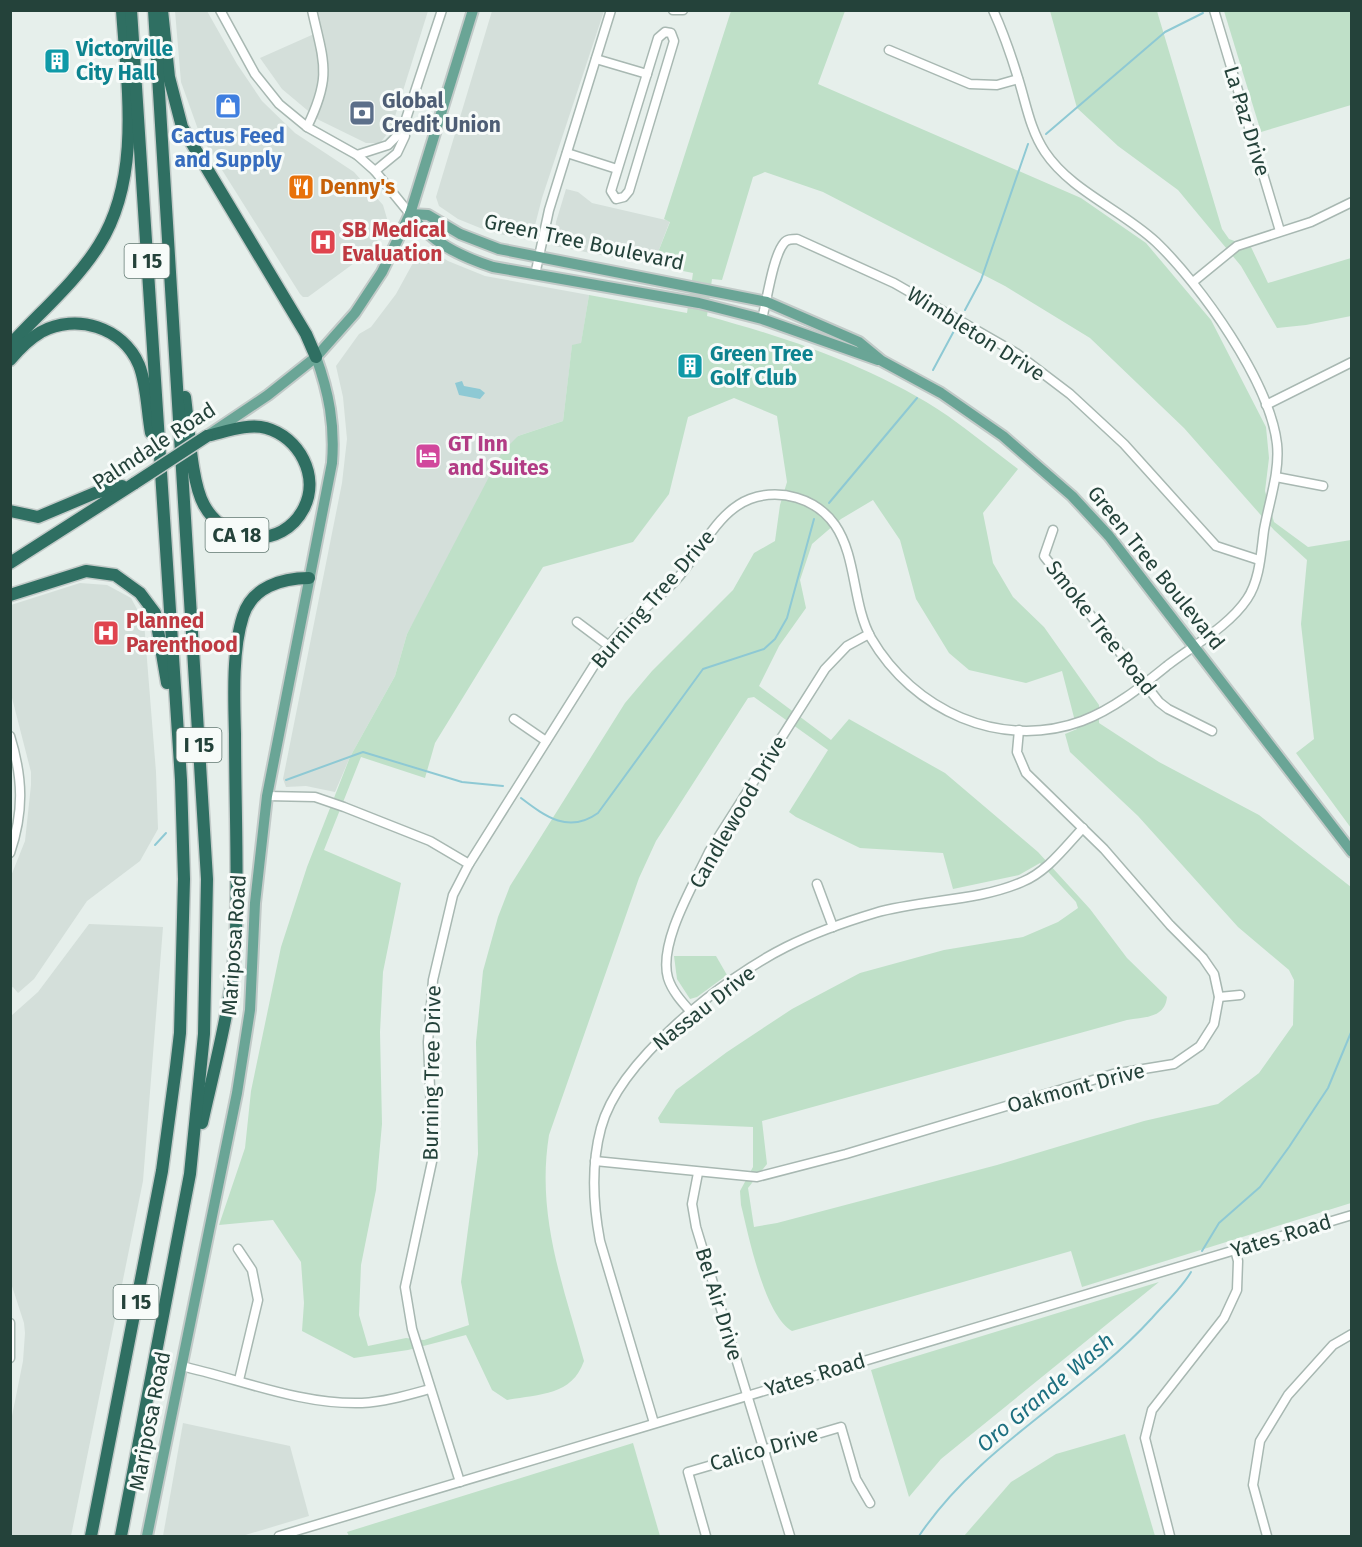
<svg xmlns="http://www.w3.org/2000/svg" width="1362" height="1547" viewBox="0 0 1362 1547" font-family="'Fira Sans',sans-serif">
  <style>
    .built { fill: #d4dfda }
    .green { fill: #bfe0c8; fill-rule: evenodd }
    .water { fill: #8ec9d4 }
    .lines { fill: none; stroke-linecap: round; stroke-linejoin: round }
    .stream { stroke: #8ec9d4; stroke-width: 2 }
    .minor-casing { stroke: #a8b8b2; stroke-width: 11 }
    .major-casing { stroke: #c2cac8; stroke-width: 14 }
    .highway-casing { stroke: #c2cac8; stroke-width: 15 }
    .minor { stroke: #fff; stroke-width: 8 }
    .major { stroke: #6aa596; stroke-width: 10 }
    .highway { stroke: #2f6f62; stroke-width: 12 }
    .highway-bridge-casing { stroke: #c2cac8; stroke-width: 15; stroke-linecap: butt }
    .highway-bridge { stroke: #2f6f62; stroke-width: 12 }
    .labels { text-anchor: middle; stroke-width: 6; stroke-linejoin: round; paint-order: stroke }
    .shield { fill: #f7fbf9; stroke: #637a73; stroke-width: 1.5 }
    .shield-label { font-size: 20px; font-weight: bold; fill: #24423a }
    .culture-label { font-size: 21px; font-weight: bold; fill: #0d838f; stroke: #f7fbf9; text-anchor: start }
    .service-label { font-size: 21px; font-weight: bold; fill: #4e5e75; stroke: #f7fbf9; text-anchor: start }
    .street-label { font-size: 21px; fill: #24423a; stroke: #f7fbf9 }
    .shop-label { font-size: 21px; font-weight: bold; fill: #366cbe; stroke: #f7fbf9 }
    .food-label { font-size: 21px; font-weight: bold; fill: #c56008; stroke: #f7fbf9; text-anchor: start }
    .health-label { font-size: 21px; font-weight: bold; fill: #be3a42; stroke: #f7fbf9; text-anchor: start }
    .hotel-label { font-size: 21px; font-weight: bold; fill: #b23c85; stroke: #f7fbf9; text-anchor: start }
    .water-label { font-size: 22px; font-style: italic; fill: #1c6f80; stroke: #f7fbf9 }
  </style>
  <rect width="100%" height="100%" fill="#e6efeb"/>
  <!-- built -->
  <g class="built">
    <path d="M 175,11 L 207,11 L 237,64 L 262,101 L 295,133 L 354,172 L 383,205 L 388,222 L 372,250 L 308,297 L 303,297 L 300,294 L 200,135 L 181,82 Z"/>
    <path d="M 316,11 L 428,11 L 391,129 L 380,143 L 366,143 L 319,120 L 282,89 L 260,58 L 314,34 L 325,49 Z"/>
    <path d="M 492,11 L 604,11 L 542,198 L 532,237 L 528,240 L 490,232 L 458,219 L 439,206 L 436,197 Z"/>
    <path d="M 566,189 L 578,192 L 592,203 L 670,221 L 653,265 L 554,246 L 556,222 Z"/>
    <path d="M 429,249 L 448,261 L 485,276 L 589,295 L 581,344 L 572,346 L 563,421 L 518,436 L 407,634 L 395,676 L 350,757 L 335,792 L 306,786 L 286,787 L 283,779 L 342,483 L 347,439 L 343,397 L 336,366 L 359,334 L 371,327 L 396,294 L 419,252 Z"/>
    <path d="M 80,583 L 107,585 L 131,598 L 144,622 L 156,772 L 158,829 L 140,861 L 87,901 L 34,979 L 18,993 L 13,987 L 11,988 L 11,876 L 25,841 L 31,785 L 31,772 L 11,694 L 11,605 Z"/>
    <path d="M 89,924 L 163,927 L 143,1181 L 71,1536 L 11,1536 L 11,1421 L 23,1361 L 25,1333 L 24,1323 L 10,1280 L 11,1016 L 38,992 Z"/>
    <path d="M 183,1423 L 290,1446 L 309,1516 L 242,1536 L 163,1536 Z"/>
  </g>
  <!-- green -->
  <g class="green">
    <path d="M 731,11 L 845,11 L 818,84 L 1081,198 L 1146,243 L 1211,320 L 1266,427 L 1269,458 L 1265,491 L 1274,522 L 1308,547 L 1351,540 L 1351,828 L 1296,753 L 1314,739 L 1301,624 L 1307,560 L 1274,530 L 1184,428 L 1090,338 L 1005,286 L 823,192 L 765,172 L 753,177 L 722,280 L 712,279 L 707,316 C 789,338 877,368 948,416 C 972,433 994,451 1018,469 L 983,513 L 993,563 L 1013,597 L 1044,627 L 1099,705 L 1099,723 L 1159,762 L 1259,815 L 1351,887 L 1351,1203 L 1082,1287 L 1071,1251 L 792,1331 C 764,1314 749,1237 741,1205 L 740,1191 L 753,1167 L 753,1127 L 660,1123 L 658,1118 L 676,1090 L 727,1052 L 792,1009 L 860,973 L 944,950 L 1023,937 L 1058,922 L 1078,908 L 1076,902 L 1040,863 L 1019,875 L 953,889 L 943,853 L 860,848 L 796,817 L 789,812 L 828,750 L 754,697 L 748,698 L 656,841 L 639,878 L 549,1135 C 536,1216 563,1284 584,1361 C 572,1396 539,1394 507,1400 L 492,1390 L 466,1335 L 408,1350 L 354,1358 L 302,1331 L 304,1303 L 301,1262 L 273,1220 L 219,1225 L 245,1148 L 251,1091 L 281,947 L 307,867 L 350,757 L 395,676 L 407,634 L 502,452 L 518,436 L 563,421 L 572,345 L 581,343 L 589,295 L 687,313 L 693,273 L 653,265 L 670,222 L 664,219 ZM 734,398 L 777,416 L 787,482 L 780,505 L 775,541 L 754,553 L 733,590 L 652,671 L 625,703 L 510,886 L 498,917 L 483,971 L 476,1042 L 478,1154 L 461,1282 L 469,1325 L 424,1340 L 406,1338 L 368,1346 L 359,1315 L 361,1265 L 376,1190 L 382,1124 L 380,1032 L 383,972 L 401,883 L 324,850 L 361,757 L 425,778 L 435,743 L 543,567 L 633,542 L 669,494 L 688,417 ZM 873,500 L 900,540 L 916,599 L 949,653 L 969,670 L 1026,683 L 1062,671 L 1077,729 L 1065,734 L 1070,752 L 1138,816 L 1238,927 L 1289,970 L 1294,980 L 1293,1025 L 1259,1073 L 1218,1104 L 1144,1121 L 997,1165 L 777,1223 L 754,1227 L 748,1188 L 767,1164 L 762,1121 L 1127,1020 C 1145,1017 1165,1018 1167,997 L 1127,958 L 1090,909 L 1038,852 L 945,773 L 849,719 L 831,740 L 759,686 L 779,646 L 806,608 L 800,580 L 812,544 L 841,519 Z"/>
    <path d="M 1050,11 L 1157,11 L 1222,229 L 1229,239 L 1251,247 L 1268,283 L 1351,258 L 1351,316 L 1306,325 L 1277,328 L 1241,266 L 1178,190 L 1118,146 L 1077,108 Z"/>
    <path d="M 1224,11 L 1351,11 L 1351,105 L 1261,132 Z"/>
    <path d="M 674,956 L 716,956 L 727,975 L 697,997 L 690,999 L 677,979 Z"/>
    <path d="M 1159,1282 L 941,1459 L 909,1497 L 871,1370 Z"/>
    <path d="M 1125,1434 L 1155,1536 L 964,1536 L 1011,1482 L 1056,1454 Z"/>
    <path d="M 633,1443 L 660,1536 L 349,1536 L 347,1532 Z"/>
  </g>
  <!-- water -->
  <path class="water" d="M 462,381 L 464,386 L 480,389 L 485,393 L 480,399 L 459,395 L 455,383 Z"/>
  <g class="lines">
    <!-- stream -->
    <g class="stream">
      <path d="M 1046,134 L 1165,32 L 1203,13"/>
      <path d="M 965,310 L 981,280 L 1028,144"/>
      <path d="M 933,370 L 955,329"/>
      <path d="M 829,503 L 917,398"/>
      <path d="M 286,780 L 363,752 L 462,782 L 503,786"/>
      <path d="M 521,798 C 546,817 569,834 598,813 L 703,669 L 764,649 L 775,639 L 787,618 L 814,519"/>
      <path d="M 155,845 L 166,833"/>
      <path d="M 1202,1251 L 1219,1223 L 1260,1187 L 1289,1147 L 1328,1088 L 1352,1030"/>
      <path d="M 919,1536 C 979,1446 1080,1397 1152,1318 C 1165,1303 1181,1289 1191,1272"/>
    </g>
    <defs>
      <g id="minor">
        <path d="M 220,10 L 255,74 L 279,104 L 307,127 L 357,155 L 375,171 L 410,214"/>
        <path d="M 673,10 L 683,10"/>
        <path d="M 1214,10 L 1280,231"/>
        <path d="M 665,32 L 671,33 L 674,41 L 629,191 L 624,197 L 616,199 L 611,191 L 658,38 Z"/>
        <path d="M 889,50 L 970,84 L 997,85 L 1018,79"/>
        <path d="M 596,59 L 647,74"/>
        <path d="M 307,127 C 332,76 324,63 312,10"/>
        <path d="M 567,153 L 617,169"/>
        <path d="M 357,155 L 388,145 L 402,131 L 442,10"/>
        <path d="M 375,171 L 397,153 L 405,136 L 402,131"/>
        <path d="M 535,275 L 549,210 L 611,10"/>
        <path d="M 1193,282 L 1237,246 L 1311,222 L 1352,202"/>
        <path d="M 762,319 C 767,300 773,256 784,243 C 787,239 792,239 797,239 L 894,283 L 1016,353 L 1070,394 L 1124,444 L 1216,546 L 1259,560"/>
        <path d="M 1266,405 L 1352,362"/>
        <path d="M 1276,477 L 1323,486"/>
        <path d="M 1053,530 L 1044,556 L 1159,702 L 1168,709 L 1212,731"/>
        <path d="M 577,622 L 609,646"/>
        <path d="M 514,719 L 546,741"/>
        <path d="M 10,736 C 23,778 24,812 10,853"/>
        <path d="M 267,796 L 315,797 L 344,807 L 430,841 L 469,864"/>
        <path d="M 817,884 L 833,927"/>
        <path d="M 1219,997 L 1240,995"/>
        <path d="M 691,1012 C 682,1002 672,991 668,978 C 658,943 694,884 709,852 L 825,669 L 847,646 L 869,634"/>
        <path d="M 595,1161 L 757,1177 L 846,1154 L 1113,1074 L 1174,1064 L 1200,1046 L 1214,1024 L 1219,997 L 1214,974 L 1203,958 L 1170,925 L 1104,849 L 1026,773 L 1017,752 L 1019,730"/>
        <path d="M 698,1173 L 692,1204 L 696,1227 L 790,1536"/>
        <path d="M 238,1249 L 252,1270 L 258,1300 L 239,1380"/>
        <path d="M 10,1323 L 10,1358"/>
        <path d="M 181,1366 C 240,1379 300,1405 362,1403 C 385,1402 408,1395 430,1389"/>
        <path d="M 654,1423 L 600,1241 C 593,1204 591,1165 601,1128 C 619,1060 724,978 786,947 C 814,933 845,922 875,913 C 923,899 976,902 1022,882 C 1047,872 1065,847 1083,828"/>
        <path d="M 460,1482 L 412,1329 L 405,1287 L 433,1157 L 428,1042 L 433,980 L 453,895 L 469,864 L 598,659 C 608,647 618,634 629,623 C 644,608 661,596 676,580 C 699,555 716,512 750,499 C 780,488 816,498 835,525 C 857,557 852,603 871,638 C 913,710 1000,751 1082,721 C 1114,709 1142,686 1168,665 C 1194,645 1229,626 1247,599 C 1260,580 1261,552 1264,530 C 1269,502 1280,472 1277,444 C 1270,382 1200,284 1156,242 C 1122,210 1071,191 1045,152 C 1030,130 1026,103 1018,78 C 1011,55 1003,32 993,10"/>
        <path d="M 279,1536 L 1352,1215"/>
        <path d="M 706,1536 L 688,1472 L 841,1427 L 856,1479 L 870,1503"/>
        <path d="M 1170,1536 L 1145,1438 L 1152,1410 L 1224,1318 L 1237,1290 L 1238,1261 L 1235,1250"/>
        <path d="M 1267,1536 L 1253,1485 L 1260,1441 L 1288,1395 L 1333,1345 L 1352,1334"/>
      </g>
      <g id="major">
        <path d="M 410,214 L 428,215 L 460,234 L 499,249 L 767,302 L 859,342 L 882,361 L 941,393 L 1003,436 L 1072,496 L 1109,536 L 1352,852"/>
        <path d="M 410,214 C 431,242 459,256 493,267 L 699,303 L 762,319 L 878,360"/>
        <path d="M 210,434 L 268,395 L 316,357 L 355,313 L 382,272 L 410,214 L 473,10"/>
        <path d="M 147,1536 L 237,1093 L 250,1010 L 255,903 L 267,796 L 332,463 C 335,425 329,393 316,357"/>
      </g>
      <g id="highway">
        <path d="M 162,10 L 169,77 L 182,127 L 306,334 L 316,357"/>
        <path d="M 10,345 C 40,312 76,282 99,245 C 142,177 127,86 122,10"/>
        <path d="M 10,360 C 19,349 29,339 41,332 C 76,313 123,327 139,365 C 147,385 147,411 151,433"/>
        <path d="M 185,397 C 189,425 191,482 204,505 C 225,544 282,551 304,508 C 320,476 299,437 266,428 C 248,423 225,432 207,436"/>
        <path d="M 10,511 L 38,517 L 95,493 L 122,486"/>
        <path d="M 10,563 L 135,483"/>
        <path d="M 10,595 L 86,571 L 115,575 L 140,593 L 155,613 L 167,683"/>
        <path d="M 202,1123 C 216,1060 234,996 236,931 C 238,865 235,800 235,734 C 234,699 232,650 243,616 C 252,587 282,578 309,578"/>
        <path d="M 91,1536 L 162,1171 L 176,1067 L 180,1033 L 184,879 L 181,780 L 131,10"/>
        <path d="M 121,1536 L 190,1174 L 204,1034 L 207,879 L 154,10"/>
      </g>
    </defs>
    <!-- minor casing -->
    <use href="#minor" class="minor-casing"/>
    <!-- major casing -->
    <use href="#major" class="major-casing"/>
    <!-- highway casing -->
    <use href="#highway" class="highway-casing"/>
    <!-- minor -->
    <use href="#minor" class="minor"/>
    <!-- major -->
    <use href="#major" class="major"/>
    <!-- highway -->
    <use href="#highway" class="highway"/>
    <defs>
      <path id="highway-bridge" d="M 135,483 L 207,436"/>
    </defs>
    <!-- highway-bridge casing -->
    <use href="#highway-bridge" class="highway-bridge-casing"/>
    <!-- highway-bridge -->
    <use href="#highway-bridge" class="highway-bridge"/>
  </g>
  <!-- icons -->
  <defs>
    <symbol id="building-square" viewBox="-11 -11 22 22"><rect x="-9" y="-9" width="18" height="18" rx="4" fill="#0f9aa8" stroke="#f7fbf9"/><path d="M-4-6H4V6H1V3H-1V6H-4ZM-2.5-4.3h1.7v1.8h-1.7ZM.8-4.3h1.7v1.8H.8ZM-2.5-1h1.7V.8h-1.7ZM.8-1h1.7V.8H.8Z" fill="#fff"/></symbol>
    <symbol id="shop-square" viewBox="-11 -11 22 22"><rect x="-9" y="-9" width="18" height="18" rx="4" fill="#3f7fe0" stroke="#f7fbf9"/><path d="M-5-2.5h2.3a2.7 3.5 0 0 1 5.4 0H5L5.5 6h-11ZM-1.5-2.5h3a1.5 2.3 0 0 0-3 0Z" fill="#fff"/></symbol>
    <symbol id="bank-square" viewBox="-11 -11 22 22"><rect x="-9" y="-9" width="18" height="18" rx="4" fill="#5c6f8a" stroke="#f7fbf9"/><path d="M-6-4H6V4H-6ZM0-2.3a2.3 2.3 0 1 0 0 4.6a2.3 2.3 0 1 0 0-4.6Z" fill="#fff"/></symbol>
    <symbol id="restaurant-square" viewBox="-11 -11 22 22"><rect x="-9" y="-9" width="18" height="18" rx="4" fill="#e8710a" stroke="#f7fbf9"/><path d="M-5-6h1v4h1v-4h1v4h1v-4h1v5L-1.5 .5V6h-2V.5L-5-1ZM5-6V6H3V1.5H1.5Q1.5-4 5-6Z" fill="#fff"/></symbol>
    <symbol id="hospital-square" viewBox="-11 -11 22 22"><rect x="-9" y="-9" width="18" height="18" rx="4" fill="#e0444e" stroke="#f7fbf9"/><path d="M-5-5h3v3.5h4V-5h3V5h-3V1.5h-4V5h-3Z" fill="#fff"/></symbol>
    <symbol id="hotel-square" viewBox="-11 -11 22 22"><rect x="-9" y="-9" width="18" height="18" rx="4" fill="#d1479c" stroke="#f7fbf9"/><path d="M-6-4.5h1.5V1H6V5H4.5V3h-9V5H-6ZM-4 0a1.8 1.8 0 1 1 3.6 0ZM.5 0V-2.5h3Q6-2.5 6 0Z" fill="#fff"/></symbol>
  </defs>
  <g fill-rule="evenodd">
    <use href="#building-square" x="42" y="46" width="30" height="30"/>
    <use href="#shop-square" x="213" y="91" width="30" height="30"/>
    <use href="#bank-square" x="347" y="98" width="30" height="30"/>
    <use href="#restaurant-square" x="286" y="172" width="30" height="30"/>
    <use href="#hospital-square" x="308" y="227" width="30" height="30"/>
    <use href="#building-square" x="675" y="351" width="30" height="30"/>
    <use href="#hotel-square" x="413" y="441" width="30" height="30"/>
    <use href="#hospital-square" x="91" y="618" width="30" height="30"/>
  </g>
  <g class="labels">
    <!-- shield labels -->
    <g class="shield">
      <rect x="124.5" y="244" width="45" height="34" rx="4.5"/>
      <rect x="205.5" y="518" width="63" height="34" rx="4.5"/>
      <rect x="176.5" y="728" width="45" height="34" rx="4.5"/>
      <rect x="113.5" y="1285" width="45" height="34" rx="4.5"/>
    </g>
    <g class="shield-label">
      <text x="147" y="268">I 15</text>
      <text x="237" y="542">CA 18</text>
      <text x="199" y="752">I 15</text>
      <text x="136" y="1309">I 15</text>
    </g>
    <!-- culture labels -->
    <g class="culture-label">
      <text x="76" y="56">Victorville<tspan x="76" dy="24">City Hall</tspan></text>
      <text x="710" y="361">Green Tree<tspan x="710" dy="24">Golf Club</tspan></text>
    </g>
    <!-- service labels -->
    <g class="service-label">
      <text x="382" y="108">Global<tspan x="382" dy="24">Credit Union</tspan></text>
    </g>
    <!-- street labels -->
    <g class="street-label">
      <text transform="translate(1247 121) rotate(73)" y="7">La Paz Drive</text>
      <text transform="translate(584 242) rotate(12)" y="7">Green Tree Boulevard</text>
      <text transform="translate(976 334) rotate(32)" y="7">Wimbleton Drive</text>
      <text transform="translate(154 446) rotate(-33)" y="7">Palmdale Road</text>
      <text transform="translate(1156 568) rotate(51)" y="7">Green Tree Boulevard</text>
      <text transform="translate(653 599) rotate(-49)" y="7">Burning Tree Drive</text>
      <text transform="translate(1101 628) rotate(52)" y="7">Smoke Tree Road</text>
      <text transform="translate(738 812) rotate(-60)" y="7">Candlewood Drive</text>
      <text transform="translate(234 945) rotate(-86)" y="7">Mariposa Road</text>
      <text transform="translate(704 1008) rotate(-38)" y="7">Nassau Drive</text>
      <text transform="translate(432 1073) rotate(-89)" y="7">Burning Tree Drive</text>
      <text transform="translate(1076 1088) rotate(-15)" y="7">Oakmont Drive</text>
      <text transform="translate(1281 1236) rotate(-17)" y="7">Yates Road</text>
      <text transform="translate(719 1304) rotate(73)" y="7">Bel Air Drive</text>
      <text transform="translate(815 1375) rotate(-17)" y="7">Yates Road</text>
      <text transform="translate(150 1421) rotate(-79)" y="7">Mariposa Road</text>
      <text transform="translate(764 1449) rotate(-16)" y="7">Calico Drive</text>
    </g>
    <!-- shop labels -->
    <g class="shop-label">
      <text x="228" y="143">Cactus Feed<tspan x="228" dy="24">and Supply</tspan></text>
    </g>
    <!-- food labels -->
    <g class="food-label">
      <text x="320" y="194">Denny's</text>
    </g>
    <!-- health labels -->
    <g class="health-label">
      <text x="342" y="237">SB Medical<tspan x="342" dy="24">Evaluation</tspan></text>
      <text x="126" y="628">Planned<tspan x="126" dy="24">Parenthood</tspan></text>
    </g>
    <!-- hotel labels -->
    <g class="hotel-label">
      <text x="448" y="451">GT Inn<tspan x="448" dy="24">and Suites</tspan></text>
    </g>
    <!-- water labels -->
    <g class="water-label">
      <text transform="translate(1045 1392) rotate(-40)" y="8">Oro Grande Wash</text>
    </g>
  </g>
  <!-- border -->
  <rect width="1362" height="1547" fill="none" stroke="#24423a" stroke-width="24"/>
</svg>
